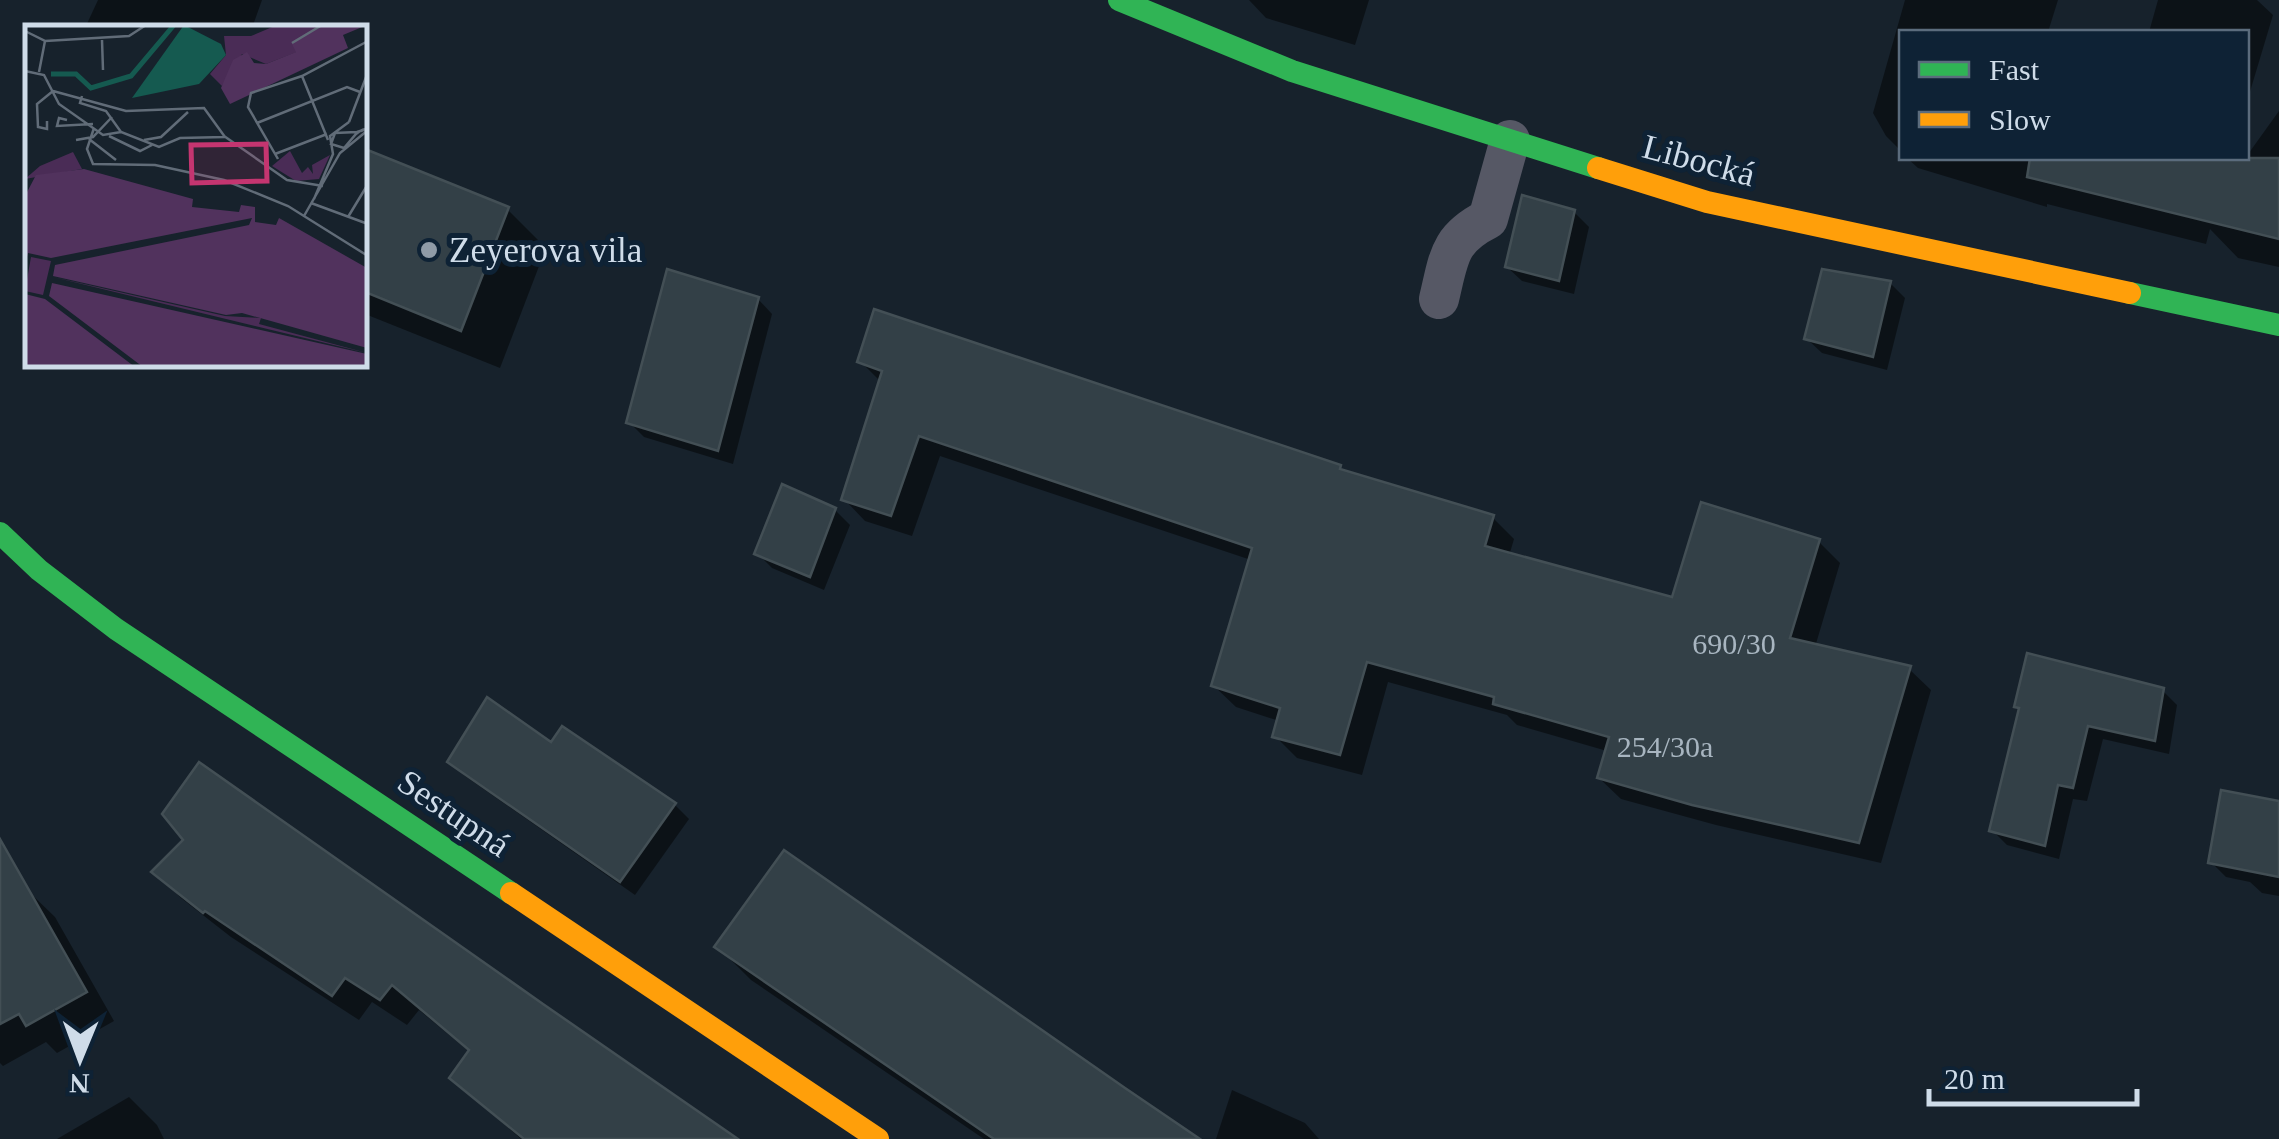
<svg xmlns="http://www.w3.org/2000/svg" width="2279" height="1139" viewBox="0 0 2279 1139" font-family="Georgia,serif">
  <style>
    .shadow { fill: #0007 }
    .building { fill: #334047; stroke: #434f55; stroke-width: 2.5 }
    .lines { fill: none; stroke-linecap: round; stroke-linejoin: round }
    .lane { stroke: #565865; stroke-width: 40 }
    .fast { stroke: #30b455; stroke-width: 22 }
    .slow { stroke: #ff9f0a; stroke-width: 22 }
    .poi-dot { fill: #8f9ba7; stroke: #0e2235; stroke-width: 4 }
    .labels { text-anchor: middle; stroke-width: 10; stroke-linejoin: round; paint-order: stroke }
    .number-label { font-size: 30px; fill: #a8b5c0 }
    .street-label { font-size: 35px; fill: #cfdce9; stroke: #0e2235 }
    .poi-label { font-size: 35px; fill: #cfdce9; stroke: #0e2235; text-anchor: start }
    .inset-river { fill: none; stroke: #155a50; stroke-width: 5 }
    .inset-road { fill: none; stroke: #616c78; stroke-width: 2.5 }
    .view { fill: #c43570; fill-opacity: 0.15; stroke: #c43570; stroke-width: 5 }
    .inset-edge { fill: none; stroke: #cfdce9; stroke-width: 5 }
  </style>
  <rect width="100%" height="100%" fill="#17222c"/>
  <!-- shadow -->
  <g class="shadow">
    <path d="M 98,0 L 262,0 L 252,28 L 85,28 Z"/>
    <path d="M 1249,0 L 1369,0 L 1355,45 L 1266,18 Z"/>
    <path d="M 1905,0 L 2058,0 L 2048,32 L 1902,32 L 1902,152 L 1886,136 L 1873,113 Z"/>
    <path d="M 2158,0 L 2257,0 L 2273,15 L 2246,105 L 2246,32 L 2149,32 Z"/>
    <path d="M 2279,111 L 2279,267 L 2238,258 L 2210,229 L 2206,244 L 2047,204 L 2047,207 L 1918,168 L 1907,158 L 2231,158 L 2223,189 Z"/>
    <path d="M 365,160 L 508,210 L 546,248 L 500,368 L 365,314 Z"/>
    <path d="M 1574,212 L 1589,227 L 1574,294 L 1522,281 L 1507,267 Z"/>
    <path d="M 1890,283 L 1905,298 L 1887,370 L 1822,353 L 1807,339 Z"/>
    <path d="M 758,299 L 772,314 L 733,464 L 644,437 L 629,422 Z"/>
    <path d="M 860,361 L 1340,467 L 1345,473 L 1492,517 L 1514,539 L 1509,556 L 1674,600 L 1819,542 L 1840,563 L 1815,647 L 1909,669 L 1931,690 L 1881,863 L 1716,825 L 1621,799 L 1599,778 L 1607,751 L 1517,725 L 1507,715 L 1388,682 L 1362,775 L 1297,758 L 1275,736 L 1279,721 L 1236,707 L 1214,686 L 1251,560 L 940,456 L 912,536 L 865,521 L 844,499 L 881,382 Z"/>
    <path d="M 835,510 L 850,525 L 824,590 L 772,568 L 757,553 Z"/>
    <path d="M 2162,690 L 2177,705 L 2169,754 L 2103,739 L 2087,801 L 2073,799 L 2059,859 L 2007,845 L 1992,830 L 2021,711 L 2016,706 Z"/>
    <path d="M 552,745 L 674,804 L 689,819 L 635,895 L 465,776 L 450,761 Z"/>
    <path d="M 2279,804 L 2279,896 L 2262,893 L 2250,882 L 2226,877 L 2211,862 Z"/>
    <path d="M 155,872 L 737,1139 L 521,1139 L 452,1078 L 471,1053 L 419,1010 L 407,1025 L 372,1002 L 359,1020 L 231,937 L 181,898 Z"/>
    <path d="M 26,889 L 55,917 L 114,1021 L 57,1053 L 46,1042 L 3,1066 L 0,1063 L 0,903 Z"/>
    <path d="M 718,947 L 1196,1139 L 984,1139 L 751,980 Z"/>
    <path d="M 1232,1090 L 1305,1123 L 1319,1139 L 1216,1139 Z"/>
    <path d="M 129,1097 L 157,1125 L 164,1139 L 57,1139 Z"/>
  </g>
  <!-- building -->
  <g class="building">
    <path d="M 365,149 L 509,207 L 461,331 L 365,292 Z"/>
    <path d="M 2030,158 L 2279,158 L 2279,239 L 2027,177 Z"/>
    <path d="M 1522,195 L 1575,210 L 1559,281 L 1505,267 Z"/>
    <path d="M 667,269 L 759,297 L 718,451 L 626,423 Z"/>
    <path d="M 1822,269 L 1891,281 L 1873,357 L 1804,339 Z"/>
    <path d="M 874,309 L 1341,465 L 1340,469 L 1494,515 L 1485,546 L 1672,597 L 1701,502 L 1820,539 L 1790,638 L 1911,666 L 1859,843 L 1692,805 L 1597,778 L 1609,737 L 1493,704 L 1494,697 L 1367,662 L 1340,755 L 1272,737 L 1280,708 L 1211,686 L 1252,548 L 919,436 L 891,516 L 841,500 L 882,371 L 857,362 Z"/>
    <path d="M 782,484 L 836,508 L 810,577 L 754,554 Z"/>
    <path d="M 2027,653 L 2164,688 L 2155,741 L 2088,726 L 2073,788 L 2058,785 L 2045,846 L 1989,831 L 2019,708 L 2014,707 Z"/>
    <path d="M 487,697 L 551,742 L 562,726 L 676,803 L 620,882 L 447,762 Z"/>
    <path d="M 199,762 L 543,1004 L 738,1139 L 524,1139 L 449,1078 L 469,1050 L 392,985 L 380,1000 L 345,978 L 332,996 L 205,911 L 203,913 L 151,872 L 183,840 L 162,814 Z"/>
    <path d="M 2221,790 L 2279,801 L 2279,877 L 2208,863 Z"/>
    <path d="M 0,839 L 87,992 L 26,1026 L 19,1014 L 0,1024 Z"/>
    <path d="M 784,850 L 1125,1088 L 1200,1139 L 994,1139 L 714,947 Z"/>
  </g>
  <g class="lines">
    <!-- lane -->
    <path class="lane" d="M 1439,299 C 1449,258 1448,239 1488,219 L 1510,140"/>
    <!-- fast -->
    <g class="fast">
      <path d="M 1119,0 L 1292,71 L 1598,168"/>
      <path d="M 2130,293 L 2279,325"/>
      <path d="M 0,533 L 39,570 L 116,629 L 511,893"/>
    </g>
    <!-- slow -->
    <g class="slow">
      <path d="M 1598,168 L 1707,202 L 2130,293"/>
      <path d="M 511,893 L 878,1139"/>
    </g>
  </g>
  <!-- markers -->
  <circle class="poi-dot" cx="429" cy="250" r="10"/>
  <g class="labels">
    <!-- number labels -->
    <g class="number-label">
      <text x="1734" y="654">690/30</text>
      <text x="1665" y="757">254/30a</text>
    </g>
    <!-- street labels -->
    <g class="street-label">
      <text transform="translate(1699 160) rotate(15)" y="12">Libocká</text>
      <text transform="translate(454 813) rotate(34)" y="12">Sestupná</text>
    </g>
    <!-- poi labels -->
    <g class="poi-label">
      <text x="449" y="262">Zeyerova vila</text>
    </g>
  </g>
  <!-- overview -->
  <g transform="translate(25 25)">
    <rect width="342" height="342" fill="#17222c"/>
    <path d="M 252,0 L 295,0 L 272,27 L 241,39 L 217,29 L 197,61 L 185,49 L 201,30 L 199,11 L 226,11 ZM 265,126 L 277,148 L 283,142 L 288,149 L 287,140 L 305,130 L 294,154 L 271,156 L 247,141 ZM 48,127 L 57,144 L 0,154 L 15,141 ZM 6,232 L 26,236 L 18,270 L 0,266 ZM 28,252 L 200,291 L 236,293 L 234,299 L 342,328 Z" fill="#4a2c56"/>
    <path d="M 295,0 L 342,0 L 318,10 L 323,23 L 205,79 L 196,63 L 208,35 L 222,27 L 229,38 L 241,39 L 271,27 L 266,17 ZM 59,144 L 168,174 L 167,182 L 214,187 L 216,180 L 230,182 L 230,197 L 251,200 L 254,193 L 342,243 L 342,323 L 217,288 L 201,290 L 28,251 L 30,240 L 224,200 L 227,193 L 26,233 L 3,228 L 0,239 L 0,171 L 11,150 ZM 27,258 L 342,329 L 342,342 L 118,342 L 24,271 ZM 0,269 L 20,274 L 110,342 L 0,342 Z" fill="#51325d"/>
    <path d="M 159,0 L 196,19 L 201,30 L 174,59 L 107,73 Z" fill="#155a50"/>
    <path class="inset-river" d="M 26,49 L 51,49 L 66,63 L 106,51 L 149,0"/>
    <path class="inset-road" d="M 0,6 L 20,16 L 14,47M 77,15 L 78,45M 20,16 L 104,11 L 121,0M 267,18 L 297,0M 0,46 L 19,50 L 34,79 L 78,110 L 96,107M 277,51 L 303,115M 28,66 L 101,86 L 179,83 L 200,112M 57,71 L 55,78 L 81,86 L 96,107 L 134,122 L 155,113 L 200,112M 42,95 L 34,93 L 32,101 L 68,99M 22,96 L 22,104 L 13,102 L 12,79 L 28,66M 324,97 L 343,47M 232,98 L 322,62 L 335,67M 69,103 L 62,124 L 68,139 L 130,140 L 199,155 L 263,181 L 343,231M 339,104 L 335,106 L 331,109 L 319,123 L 306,119 L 310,108 L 332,107 L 335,106 L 336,106 L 343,103M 84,111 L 115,126 L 127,120M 199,111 L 262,155 L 298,161M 64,114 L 91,135M 51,115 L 68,112 L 87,92M 119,115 L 136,112 L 163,87M 250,129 L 302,109M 253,134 L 223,82 L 226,68 L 277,51 L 343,16M 289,174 L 308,129 L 305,111 L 324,97M 286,178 L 343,199M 279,191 L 315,128 L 343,105M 323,192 L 343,159"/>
    <path class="view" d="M 241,119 L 242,156 L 167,158 L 166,120 Z"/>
    <rect width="342" height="342" class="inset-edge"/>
  </g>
  <!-- legend -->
  <rect x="1899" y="30" width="350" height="130" fill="#0e2235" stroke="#5b6c7d" stroke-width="2.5"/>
  <rect x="1919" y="62" width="50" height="15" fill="#30b455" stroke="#5b6c7d" stroke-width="2.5"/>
  <text x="1989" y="80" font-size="30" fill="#cfdce9">Fast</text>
  <rect x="1919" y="112" width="50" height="15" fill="#ff9f0a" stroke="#5b6c7d" stroke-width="2.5"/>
  <text x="1989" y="130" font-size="30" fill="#cfdce9">Slow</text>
  <!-- north arrow -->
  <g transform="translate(80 1059) rotate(181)" stroke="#0e2235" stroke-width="8" paint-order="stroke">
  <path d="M0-8L18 38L0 25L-18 38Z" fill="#cfdce9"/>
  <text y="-15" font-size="28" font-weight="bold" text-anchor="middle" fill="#cfdce9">N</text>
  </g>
  <!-- scale -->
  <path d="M1929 1089v15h208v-15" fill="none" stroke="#cfdce9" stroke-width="5"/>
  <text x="1944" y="1089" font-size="30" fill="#cfdce9" stroke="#0e2235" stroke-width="8" paint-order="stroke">20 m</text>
</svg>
